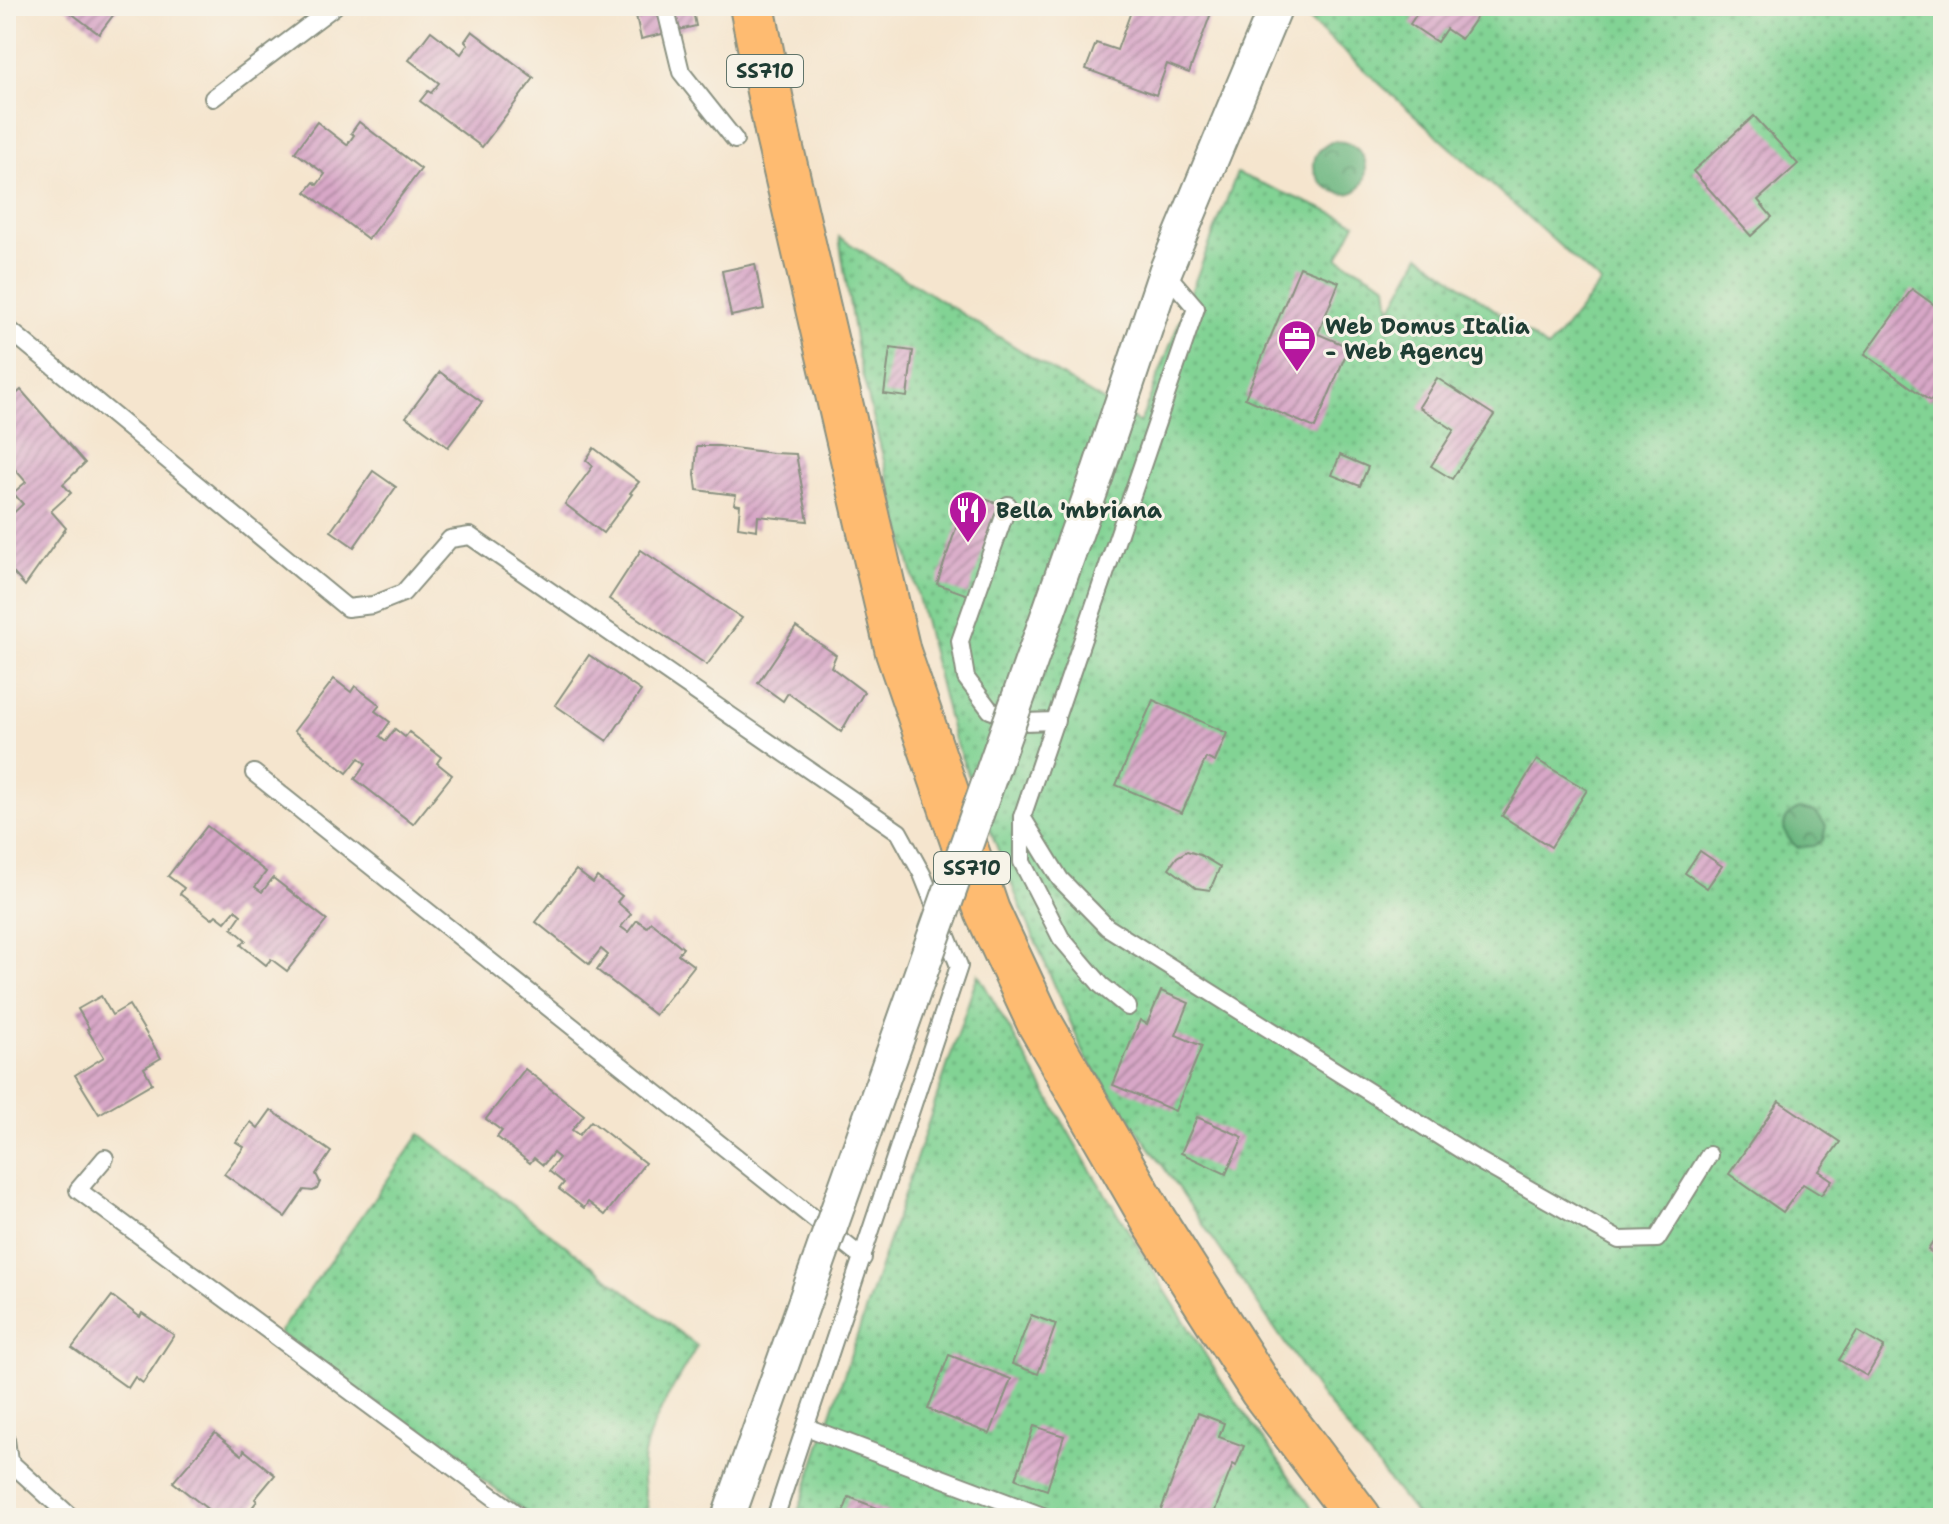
<svg xmlns="http://www.w3.org/2000/svg" width="1949" height="1524" viewBox="0 0 1949 1524" font-family="'Shantell Sans',sans-serif">
  <style>
    .grass { fill: url(#grass-dots); stroke: #508864; stroke-width: 2 }
    .forest { fill: url(#forest-crowns); stroke: #447959; stroke-width: 2 }
    .building { fill: url(#building-hatch) }
    .lines { fill: none; stroke-linecap: round; stroke-linejoin: round }
    .service-casing { stroke: #8a9181; stroke-width: 20 }
    .minor-casing { stroke: #8a9181; stroke-width: 36 }
    .primary-casing { stroke: #8a9181; stroke-width: 48 }
    .service { stroke: #fff; stroke-width: 16 }
    .minor { stroke: #fff; stroke-width: 32 }
    .primary { stroke: #febb71; stroke-width: 44 }
    .minor-bridge-casing { stroke: #8a9181; stroke-width: 36; stroke-linecap: butt }
    .minor-bridge { stroke: #fff; stroke-width: 32 }
    .labels { text-anchor: middle; stroke-width: 6; stroke-linejoin: round; paint-order: stroke }
    .shield { fill: #f7f3e8; stroke: #60746a; stroke-width: 2 }
    .shield-label { font-size: 20px; font-weight: bold; fill: #1f3d34 }
    .poi-label { font-size: 22px; font-weight: bold; fill: #1f3d34; stroke: #f7f3e8; text-anchor: start }
  </style>
  <defs>
    <pattern id="grass-dots" width="8" height="8" patternUnits="userSpaceOnUse" patternTransform="scale(2)"><rect width="8" height="8" fill="#82d394"/><path d="M2 2h.1M6 6h.1" fill="none" stroke="#6aac7a" stroke-width="1.8" stroke-linecap="round"/></pattern>
    <pattern id="forest-crowns" width="20" height="18" patternUnits="userSpaceOnUse" patternTransform="scale(2)"><rect width="20" height="18" fill="#69b57e"/><path d="M2 6a3 3 0 1 1 6 0M12 15a3 3 0 1 1 6 0" fill="none" stroke="#569468"/></pattern>
    <pattern id="building-hatch" width="6" height="6" patternUnits="userSpaceOnUse" patternTransform="scale(2)"><rect width="6" height="6" fill="#d8a7c7"/><path d="M-1 1l2-2M0 6l6-6M5 7l2-2" fill="none" stroke="#af89a2"/></pattern>
  </defs>
  <rect width="100%" height="100%" fill="#f7f3e8"/>
  <filter id="ink" filterUnits="userSpaceOnUse"><feTurbulence type="fractalNoise" baseFrequency=".0125" numOctaves="2"/><feDisplacementMap in="SourceGraphic" scale="16" xChannelSelector="R" yChannelSelector="G"/><feConvolveMatrix kernelMatrix="1 2 1 2 8 2 1 2 1" color-interpolation-filters="sRGB"/></filter>
  <filter id="wash" filterUnits="userSpaceOnUse"><feTurbulence type="fractalNoise" baseFrequency=".006" numOctaves="4" result="noise"/><feDisplacementMap in="SourceGraphic" scale="32" xChannelSelector="R" yChannelSelector="G"/><feGaussianBlur stdDeviation="1.8" result="paint"/><feColorMatrix in="noise" values="0 0 0 0 0 0 0 0 0 0 0 0 0 0 0 0 0 1.4 0 .05"/><feComposite in="paint" operator="in"/></filter>
  <g filter="url(#wash)">
    <rect width="100%" height="100%" fill="#f5e5ce"/>
    <!-- grass -->
    <g class="grass">
      <path d="M 1303,6 L 1757,6 L 1795,14 L 1806,6 L 1943,6 L 1943,1518 L 1419,1518 L 1319,1393 L 1158,1159 L 1086,1058 L 1020,905 L 953,736 L 858,357 L 839,237 L 1076,385 L 1140,423 L 1237,173 L 1356,223 L 1338,258 L 1387,285 L 1390,311 L 1420,255 L 1548,349 L 1601,283 L 1300,12 Z"/>
      <path d="M 978,974 L 1088,1166 L 1221,1380 L 1319,1518 L 796,1518 Z"/>
      <path d="M 420,1134 L 697,1346 C 681,1375 649,1423 644,1455 C 640,1476 645,1497 650,1518 L 535,1518 L 279,1333 Z"/>
    </g>
    <!-- forest -->
    <g class="forest">
      <path d="M 1333,141 C 1350,140 1367,152 1366,170 C 1363,218 1297,183 1318,152 C 1322,147 1328,144 1333,141 Z"/>
      <path d="M 1799,809 L 1815,812 L 1826,825 L 1823,840 L 1813,846 L 1797,847 C 1781,834 1778,819 1799,809 Z"/>
    </g>
    <g id="blocks">
      <!-- building -->
      <g class="building">
        <path d="M 62,6 L 120,6 L 99,34 Z"/>
        <path d="M 634,6 L 692,6 L 696,26 L 641,39 Z"/>
        <path d="M 1133,6 L 1191,6 L 1211,13 L 1189,73 L 1167,64 L 1156,95 L 1086,69 L 1096,43 L 1117,50 Z"/>
        <path d="M 1422,6 L 1484,6 L 1461,39 L 1446,29 L 1437,42 L 1410,24 Z"/>
        <path d="M 431,31 L 461,54 L 468,44 L 465,41 L 472,31 L 534,78 L 482,147 L 420,101 L 428,91 L 431,93 L 439,83 L 409,60 Z"/>
        <path d="M 1754,116 L 1798,164 L 1758,200 L 1772,217 L 1751,236 L 1693,171 Z"/>
        <path d="M 317,122 L 347,145 L 354,135 L 351,133 L 359,122 L 421,169 L 368,239 L 306,192 L 314,182 L 317,185 L 325,174 L 295,152 Z"/>
        <path d="M 755,264 L 764,309 L 731,316 L 722,271 Z"/>
        <path d="M 1300,267 L 1339,282 L 1318,334 L 1349,347 L 1315,428 L 1245,398 Z"/>
        <path d="M 1912,289 L 1943,311 L 1943,394 L 1938,390 L 1930,401 L 1865,354 Z"/>
        <path d="M 890,348 L 913,351 L 907,397 L 884,394 Z"/>
        <path d="M 440,372 L 482,402 L 448,447 L 406,417 Z"/>
        <path d="M 1437,378 L 1494,415 L 1452,479 L 1431,466 L 1454,430 L 1419,407 Z"/>
        <path d="M 21,390 L 85,463 L 63,484 L 71,493 L 51,511 L 66,528 L 25,586 L 6,565 L 6,520 L 23,504 L 13,493 L 26,482 L 6,459 L 6,403 Z"/>
        <path d="M 697,446 L 719,446 L 772,453 L 796,454 L 808,521 L 758,516 L 757,530 L 738,527 L 740,505 L 734,504 L 736,495 L 697,490 L 695,474 Z"/>
        <path d="M 594,448 L 639,482 L 630,493 L 632,494 L 603,533 L 565,504 L 593,466 L 586,460 Z"/>
        <path d="M 1340,455 L 1368,467 L 1360,486 L 1332,475 Z"/>
        <path d="M 373,471 L 396,487 L 354,547 L 331,531 Z"/>
        <path d="M 968,493 L 999,504 L 968,595 L 937,584 Z"/>
        <path d="M 641,550 L 742,618 L 707,665 L 609,599 Z"/>
        <path d="M 796,627 L 836,655 L 831,667 L 864,692 L 841,732 L 788,693 L 783,701 L 758,683 Z"/>
        <path d="M 589,655 L 641,691 L 607,741 L 555,705 Z"/>
        <path d="M 334,679 L 351,692 L 355,686 L 380,705 L 375,711 L 390,722 L 380,736 L 386,741 L 395,729 L 405,737 L 409,732 L 441,757 L 437,763 L 452,775 L 413,824 L 355,779 L 366,764 L 359,758 L 347,773 L 294,731 Z"/>
        <path d="M 1153,700 L 1227,733 L 1215,762 L 1206,758 L 1182,813 L 1116,785 Z"/>
        <path d="M 1537,760 L 1587,790 L 1551,847 L 1502,816 Z"/>
        <path d="M 207,826 L 266,872 L 255,887 L 262,892 L 273,878 L 327,920 L 287,971 L 271,959 L 266,965 L 241,945 L 246,940 L 232,928 L 241,915 L 235,910 L 225,922 L 216,915 L 212,919 L 180,894 L 184,888 L 168,876 Z"/>
        <path d="M 1187,851 L 1200,855 L 1220,867 L 1210,890 L 1196,888 L 1169,868 L 1177,857 Z"/>
        <path d="M 1700,851 L 1722,866 L 1707,888 L 1685,873 Z"/>
        <path d="M 576,870 L 593,883 L 597,877 L 622,896 L 617,902 L 631,914 L 621,927 L 628,932 L 637,920 L 647,927 L 651,922 L 683,948 L 678,954 L 694,966 L 655,1015 L 597,970 L 608,955 L 601,949 L 589,964 L 536,922 Z"/>
        <path d="M 1161,991 L 1189,1003 L 1176,1035 L 1202,1046 L 1175,1111 L 1113,1085 L 1140,1020 L 1147,1024 Z"/>
        <path d="M 101,996 L 112,1015 L 129,1005 L 161,1058 L 144,1068 L 152,1083 L 99,1114 L 75,1075 L 104,1057 L 87,1029 L 89,1028 L 78,1009 Z"/>
        <path d="M 525,1069 L 584,1115 L 572,1130 L 579,1135 L 591,1121 L 645,1163 L 605,1215 L 588,1202 L 584,1208 L 559,1189 L 564,1183 L 549,1171 L 559,1158 L 553,1153 L 543,1165 L 534,1158 L 530,1163 L 497,1137 L 502,1131 L 486,1119 Z"/>
        <path d="M 1779,1101 L 1840,1142 L 1819,1171 L 1832,1180 L 1821,1195 L 1803,1184 L 1783,1212 L 1729,1174 Z"/>
        <path d="M 271,1110 L 331,1152 L 316,1174 L 320,1182 L 317,1189 L 313,1191 L 304,1190 L 285,1217 L 224,1174 L 244,1147 L 236,1142 L 251,1122 L 258,1128 Z"/>
        <path d="M 1197,1117 L 1243,1137 L 1226,1174 L 1181,1153 Z"/>
        <path d="M 1943,1226 L 1943,1259 L 1928,1250 Z"/>
        <path d="M 112,1296 L 140,1317 L 142,1313 L 174,1335 L 143,1383 L 135,1377 L 128,1388 L 72,1348 Z"/>
        <path d="M 1031,1315 L 1056,1324 L 1038,1374 L 1012,1364 Z"/>
        <path d="M 1857,1331 L 1884,1347 L 1867,1376 L 1839,1360 Z"/>
        <path d="M 949,1355 L 1011,1379 L 990,1434 L 928,1409 Z"/>
        <path d="M 1198,1413 L 1224,1423 L 1219,1437 L 1244,1446 L 1236,1466 L 1233,1464 L 1212,1518 L 1158,1518 Z"/>
        <path d="M 1034,1426 L 1064,1436 L 1047,1490 L 1016,1479 Z"/>
        <path d="M 215,1433 L 242,1455 L 244,1450 L 275,1475 L 255,1499 L 257,1501 L 244,1518 L 239,1518 L 234,1514 L 232,1518 L 219,1518 L 173,1482 Z"/>
        <path d="M 849,1497 L 903,1518 L 841,1518 Z"/>
      </g>
    </g>
  </g>
  <g filter="url(#ink)">
    <use href="#blocks" fill-opacity="0" stroke="#8a9181" stroke-width="2"/>
    <g class="lines">
      <defs>
        <g id="service">
          <path d="M 665,6 L 681,72 L 735,140"/>
          <path d="M 213,98 L 335,6"/>
          <path d="M 6,327 L 347,608 L 373,605 L 403,593 L 450,539 L 470,536 L 899,832 L 922,874 L 959,966 L 775,1518"/>
          <path d="M 1008,505 L 960,641 L 966,678 L 990,710 L 1023,722 L 1056,721"/>
          <path d="M 254,773 L 863,1258"/>
          <path d="M 1022,817 L 1060,879 L 1107,927 L 1474,1158 L 1619,1240 L 1657,1239 L 1709,1155"/>
          <path d="M 1128,1007 L 1101,985 L 1061,938 L 1022,862 L 1022,817 L 1196,308 L 1165,272"/>
          <path d="M 105,1158 L 78,1190 L 522,1518"/>
          <path d="M 806,1427 L 1048,1518"/>
          <path d="M 6,1440 L 9,1461 L 72,1518"/>
        </g>
        <path id="minor" d="M 1097,475 L 1165,272 L 1276,6"/>
        <path id="primary" d="M 752,6 L 778,136 L 898,652 L 987,911 L 1039,1022 L 1154,1221 L 1262,1390 L 1359,1518"/>
      </defs>
      <!-- service casing -->
      <use href="#service" class="service-casing"/>
      <!-- minor casing -->
      <use href="#minor" class="minor-casing"/>
      <!-- primary casing -->
      <use href="#primary" class="primary-casing"/>
      <!-- service -->
      <use href="#service" class="service"/>
      <!-- minor -->
      <use href="#minor" class="minor"/>
      <!-- primary -->
      <use href="#primary" class="primary"/>
      <defs>
        <path id="minor-bridge" d="M 728,1518 L 1097,475"/>
      </defs>
      <!-- minor-bridge casing -->
      <use href="#minor-bridge" class="minor-bridge-casing"/>
      <!-- minor-bridge -->
      <use href="#minor-bridge" class="minor-bridge"/>
    </g>
  </g>
  <!-- icons -->
  <defs>
    <symbol id="office-pin" viewBox="-11 -11 22 30"><path d="M0 17L-7.5 6A9.5 9.5 0 1 1 7.5 6Z" fill="#b5179e" stroke="#f7f3e8"/><path d="M-6-3h4V-5.5h4V-3h4V5H-6ZM-1-4.5V-3h2v-1.5ZM-6 0V1H6V0Z" fill="#fff"/></symbol>
    <symbol id="restaurant-pin" viewBox="-11 -11 22 30"><path d="M0 17L-7.5 6A9.5 9.5 0 1 1 7.5 6Z" fill="#b5179e" stroke="#f7f3e8"/><path d="M-5-6h1v4h1v-4h1v4h1v-4h1v5L-1.5 .5V6h-2V.5L-5-1ZM5-6V6H3V1.5H1.5Q1.5-4 5-6Z" fill="#fff"/></symbol>
  </defs>
  <g fill-rule="evenodd">
    <use href="#office-pin" x="1275" y="317" width="44" height="60"/>
    <use href="#restaurant-pin" x="946" y="488" width="44" height="60"/>
  </g>
  <g class="labels">
    <!-- shield labels -->
    <g class="shield">
      <rect x="727" y="55" width="76" height="32" rx="6"/>
      <rect x="934" y="852" width="76" height="32" rx="6"/>
    </g>
    <g class="shield-label">
      <text x="765" y="78">SS710</text>
      <text x="972" y="875">SS710</text>
    </g>
    <!-- poi labels -->
    <g class="poi-label">
      <text x="1325" y="334">Web Domus Italia<tspan x="1325" dy="25">- Web Agency</tspan></text>
      <text x="996" y="518">Bella 'mbriana</text>
    </g>
  </g>
  <!-- margin -->
  <rect width="1949" height="1524" fill="none" stroke="#f7f3e8" stroke-width="32"/>
</svg>
